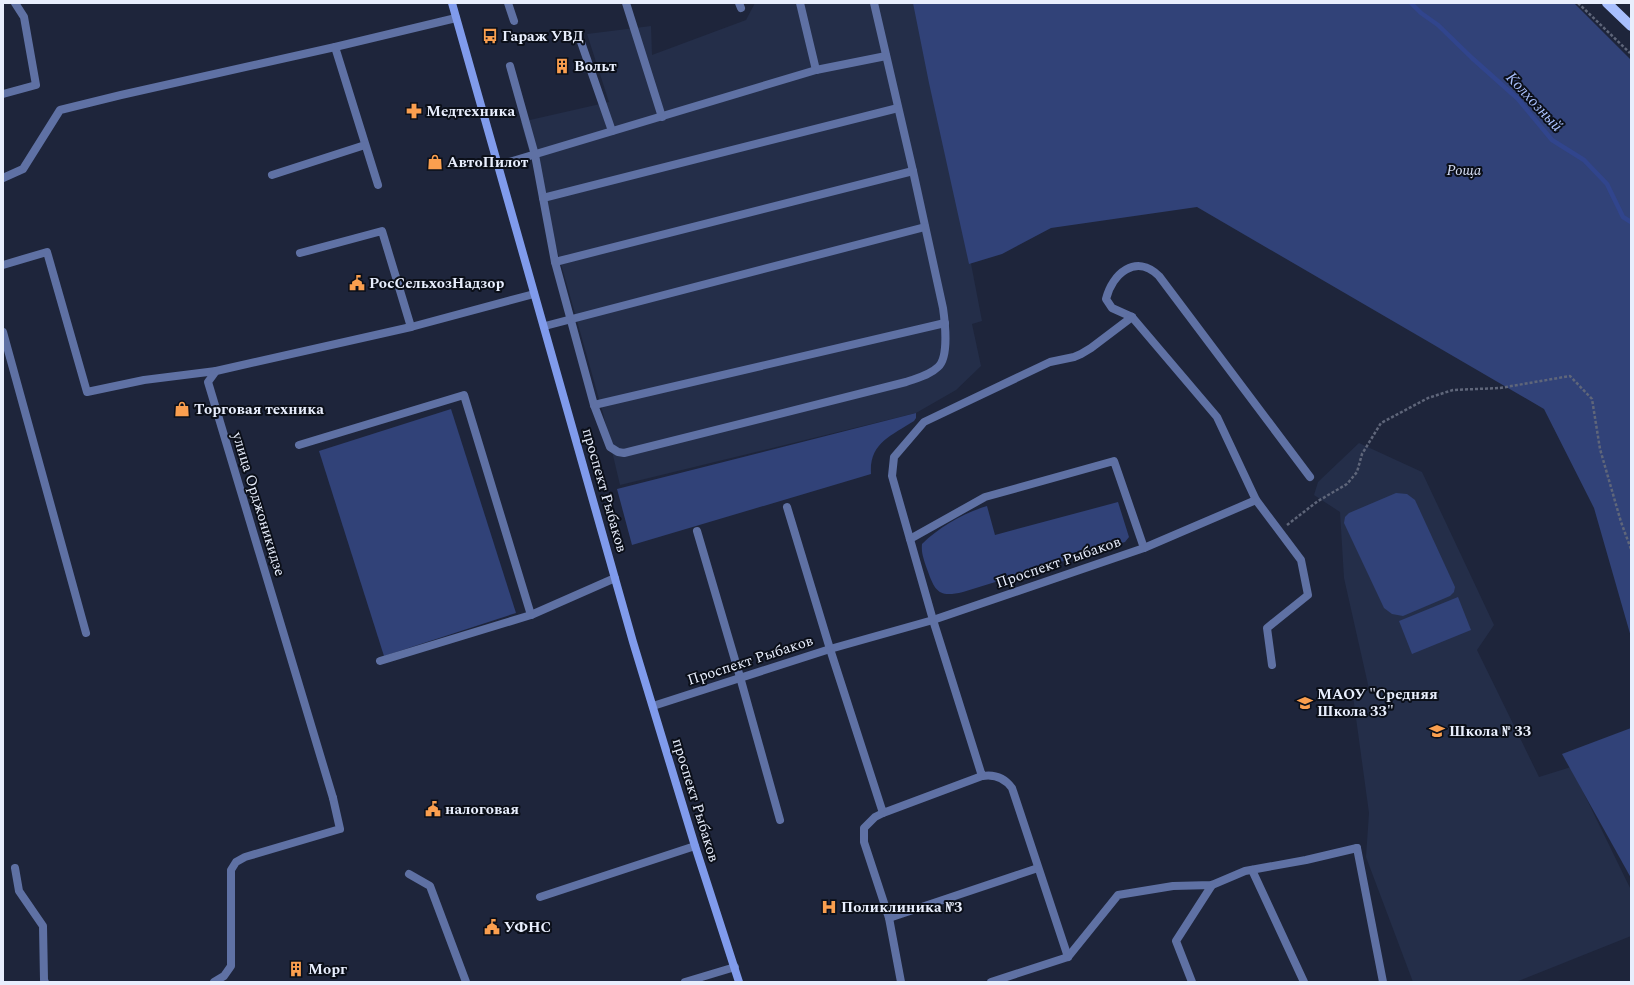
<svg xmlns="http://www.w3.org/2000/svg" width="1634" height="985" viewBox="0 0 1634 985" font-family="Spectral,serif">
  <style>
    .built { fill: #242e49 }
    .green { fill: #314278 }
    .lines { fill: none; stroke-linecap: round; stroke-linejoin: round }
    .stream { stroke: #31458d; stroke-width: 4.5 }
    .path { stroke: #5f667a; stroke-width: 2.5; stroke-dasharray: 3 2; stroke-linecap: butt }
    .service { stroke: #5f71a4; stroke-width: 8 }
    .minor { stroke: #5f71a4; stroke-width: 8 }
    .secondary { stroke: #809bec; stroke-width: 8 }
    .primary { stroke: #a8bffe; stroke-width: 10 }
    .labels { text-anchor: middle; stroke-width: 4; stroke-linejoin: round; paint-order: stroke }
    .poi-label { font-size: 15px; font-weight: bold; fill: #e8eefd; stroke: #0b0f19; text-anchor: start }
    .park-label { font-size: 15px; font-style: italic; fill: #d4dcf2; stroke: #0b0f19 }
    .street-label { font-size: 15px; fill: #e8eefd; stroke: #0b0f19 }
    .water-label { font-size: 16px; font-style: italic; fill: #a9c0fd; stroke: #0b0f19 }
  </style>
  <rect width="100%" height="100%" fill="#1e253b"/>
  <!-- built -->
  <g class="built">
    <path d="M 755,3 L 921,3 L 982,321 L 972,324 L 981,366 L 956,390 L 916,413 L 620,485 L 603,413 L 521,122 L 609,102 L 587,34 L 651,26 L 652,55 L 746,20 Z"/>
    <path d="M 1359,443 L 1422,472 L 1494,625 L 1477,650 L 1539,777 L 1571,767 L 1631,890 L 1631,936 L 1516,982 L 1413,982 L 1366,857 L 1369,813 L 1353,696 L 1369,689 L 1344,578 L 1340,512 L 1314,495 L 1318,482 Z"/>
  </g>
  <!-- green -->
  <g class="green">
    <path d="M 913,3 L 1574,3 L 1631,60 L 1631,637 L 1594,508 L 1544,409 L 1197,207 L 1051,228 L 1002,254 L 969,264 L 929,83 Z"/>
    <path d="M 451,409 L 516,613 L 384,656 L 319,451 Z"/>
    <path d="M 916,413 L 916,418 L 914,421 C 891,436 869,443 871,474 L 632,545 L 617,489 Z"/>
    <path d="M 1396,493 L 1407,494 L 1415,500 L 1455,587 L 1454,592 L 1450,596 L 1403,616 L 1392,614 L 1384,608 L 1344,523 L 1345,517 L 1349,513 Z"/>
    <path d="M 1118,502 L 1129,537 L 1125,542 L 963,592 C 938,598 935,591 927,569 C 924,560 921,553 922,544 C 939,527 964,513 987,506 L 995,535 Z"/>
    <path d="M 1458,597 L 1471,630 L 1412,654 L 1399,621 Z"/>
    <path d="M 1631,728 L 1631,878 L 1562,754 Z"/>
  </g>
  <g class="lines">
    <!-- stream -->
    <path class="stream" d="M 1411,3 L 1421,13 L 1438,25 L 1472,58 L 1518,99 L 1552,140 L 1584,160 L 1607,184 L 1623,217 L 1631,222"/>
    <!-- path -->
    <g class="path">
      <path d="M 1578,3 L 1630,53"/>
      <path d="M 1287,525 L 1318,501 L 1347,484 L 1357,472 L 1362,454 L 1381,423 L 1428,398 L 1453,390 L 1500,388 L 1570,376 L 1592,399 L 1600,449 L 1621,522 L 1631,549"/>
    </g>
    <!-- service -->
    <g class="service">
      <path d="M 508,3 L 514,21"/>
      <path d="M 626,3 L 662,117"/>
      <path d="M 739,3 L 741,8"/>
      <path d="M 800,3 L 816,70"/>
      <path d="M 581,42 L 612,131"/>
      <path d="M 335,47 L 378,185"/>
      <path d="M 510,66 L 535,155 L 555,262 L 594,405 L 610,447 L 618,452 L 624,453 L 906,382 C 917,378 930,375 938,367 C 949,358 945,322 943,308 L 913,171 L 874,3"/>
      <path d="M 3,94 L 36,85 L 24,17 L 15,3"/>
      <path d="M 499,165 L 816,70 L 886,56"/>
      <path d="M 272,175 L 365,145"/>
      <path d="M 3,178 L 23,169 L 60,110 L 121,95 L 335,47 L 456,18"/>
      <path d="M 543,198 L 898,108"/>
      <path d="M 300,253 L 382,231 L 411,327"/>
      <path d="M 555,262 L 913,171"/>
      <path d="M 3,265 L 47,252 L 87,392 L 144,380 L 216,371"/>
      <path d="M 1132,317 L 1112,308 L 1106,299 C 1112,274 1136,253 1159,276 L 1310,477"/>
      <path d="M 545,326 L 925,227"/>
      <path d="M 3,332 L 86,633"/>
      <path d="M 594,405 L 945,323"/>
      <path d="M 1256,500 L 1301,560 L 1308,595 L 1267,628 L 1272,665"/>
      <path d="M 787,507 L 830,649 L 883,813 L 982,776"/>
      <path d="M 697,531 L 740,677 L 780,820"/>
      <path d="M 910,539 L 985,497 L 1114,461 L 1144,548"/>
      <path d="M 883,813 L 875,817 L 864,828 L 864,842 L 889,918 L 901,982"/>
      <path d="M 15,868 L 19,891 L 43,926 L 44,980 L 45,982"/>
      <path d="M 1252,870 L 1304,982"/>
      <path d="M 409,874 L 430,886 L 466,982"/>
      <path d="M 540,897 L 695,846"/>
      <path d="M 889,918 L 1038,868"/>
      <path d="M 1068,957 L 1118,895 L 1173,886 L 1212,885 L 1245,871 L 1306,860 L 1357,848"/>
      <path d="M 214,982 L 224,976 L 231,966 L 231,870 L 236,862 L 245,857 L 340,829 L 333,798"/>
      <path d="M 685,982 L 735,967"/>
      <path d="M 991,982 L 1068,957 L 1012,788 C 1004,777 994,774 982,776 L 933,620 L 892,476 L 894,457 L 924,422 L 1050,362 L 1074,357 L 1081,354 L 1091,348 L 1132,317"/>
      <path d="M 1192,982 L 1176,941 L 1212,885"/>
    </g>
    <!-- minor -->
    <g class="minor">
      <path d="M 299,445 L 464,395 L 531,615 L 615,578"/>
      <path d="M 380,661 L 531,615"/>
      <path d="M 653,706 L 830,649 L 933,620 L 1144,548 L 1256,500 L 1217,417 L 1132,317"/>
      <path d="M 333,798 L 208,382 L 216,371 L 411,327 L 534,294"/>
      <path d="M 1357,848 L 1383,982"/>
    </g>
    <!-- secondary -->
    <path class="secondary" d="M 452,3 L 633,642 L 695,846 L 739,982"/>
    <!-- primary -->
    <path class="primary" d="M 1607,3 L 1631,26"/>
  </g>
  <!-- icons -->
  <defs>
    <symbol id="bus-bare" viewBox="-9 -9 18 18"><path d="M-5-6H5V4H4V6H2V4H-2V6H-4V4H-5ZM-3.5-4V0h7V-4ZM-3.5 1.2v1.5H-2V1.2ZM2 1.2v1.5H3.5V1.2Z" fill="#fa9f4f" stroke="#0b0f19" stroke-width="2.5" paint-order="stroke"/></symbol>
    <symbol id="building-bare" viewBox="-9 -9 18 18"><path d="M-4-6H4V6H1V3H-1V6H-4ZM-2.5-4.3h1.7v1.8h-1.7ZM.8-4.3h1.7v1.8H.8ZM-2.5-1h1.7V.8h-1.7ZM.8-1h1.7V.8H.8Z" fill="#fa9f4f" stroke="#0b0f19" stroke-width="2.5" paint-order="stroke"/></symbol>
    <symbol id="pharmacy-bare" viewBox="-9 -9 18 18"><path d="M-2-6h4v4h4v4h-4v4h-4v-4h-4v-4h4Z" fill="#fa9f4f" stroke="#0b0f19" stroke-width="2.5" paint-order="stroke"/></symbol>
    <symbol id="shop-bare" viewBox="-9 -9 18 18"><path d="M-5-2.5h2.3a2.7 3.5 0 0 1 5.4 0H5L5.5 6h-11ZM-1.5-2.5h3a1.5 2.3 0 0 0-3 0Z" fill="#fa9f4f" stroke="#0b0f19" stroke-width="2.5" paint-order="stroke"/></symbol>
    <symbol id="civic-bare" viewBox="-9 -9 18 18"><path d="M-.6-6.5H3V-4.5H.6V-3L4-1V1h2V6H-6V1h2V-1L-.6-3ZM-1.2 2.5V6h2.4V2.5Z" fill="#fa9f4f" stroke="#0b0f19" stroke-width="2.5" paint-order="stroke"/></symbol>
    <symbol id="school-bare" viewBox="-9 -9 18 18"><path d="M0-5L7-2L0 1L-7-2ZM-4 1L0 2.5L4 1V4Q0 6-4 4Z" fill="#fa9f4f" stroke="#0b0f19" stroke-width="2.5" paint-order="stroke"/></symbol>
    <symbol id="hospital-bare" viewBox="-9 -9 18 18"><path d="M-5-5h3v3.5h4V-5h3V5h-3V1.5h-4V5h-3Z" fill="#fa9f4f" stroke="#0b0f19" stroke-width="2.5" paint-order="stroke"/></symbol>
  </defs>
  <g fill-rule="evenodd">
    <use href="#bus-bare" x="479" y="25" width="22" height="22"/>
    <use href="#building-bare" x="551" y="55" width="22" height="22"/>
    <use href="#pharmacy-bare" x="403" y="100" width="22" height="22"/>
    <use href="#shop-bare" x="424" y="151" width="22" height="22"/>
    <use href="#civic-bare" x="346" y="272" width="22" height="22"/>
    <use href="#shop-bare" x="171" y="398" width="22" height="22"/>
    <use href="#school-bare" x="1294" y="692" width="22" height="22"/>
    <use href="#school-bare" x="1426" y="720" width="22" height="22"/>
    <use href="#civic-bare" x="422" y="798" width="22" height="22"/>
    <use href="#hospital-bare" x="818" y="896" width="22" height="22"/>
    <use href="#civic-bare" x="481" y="916" width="22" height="22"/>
    <use href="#building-bare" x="285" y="958" width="22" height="22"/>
  </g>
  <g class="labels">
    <!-- poi labels -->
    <g class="poi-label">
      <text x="502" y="41">Гараж УВД</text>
      <text x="574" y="71">Вольт</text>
      <text x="426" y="116">Медтехника</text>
      <text x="447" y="167">АвтоПилот</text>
      <text x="369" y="288">РосСельхозНадзор</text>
      <text x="194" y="414">Торговая техника</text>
      <text x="1317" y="699">МАОУ "Средняя<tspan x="1317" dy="17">Школа 33"</tspan></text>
      <text x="1449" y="736">Школа № 33</text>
      <text x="445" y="814">налоговая</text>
      <text x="841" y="912">Поликлиника №3</text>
      <text x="504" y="932">УФНС</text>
      <text x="308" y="974">Морг</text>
    </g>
    <!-- park labels -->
    <g class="park-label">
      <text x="1464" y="175">Роща</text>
    </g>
    <!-- street labels -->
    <g class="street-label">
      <text transform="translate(605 490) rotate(74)" y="5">проспект Рыбаков</text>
      <text transform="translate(259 504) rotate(73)" y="5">улица Орджоникидзе</text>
      <text transform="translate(1058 562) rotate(-19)" y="5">Проспект Рыбаков</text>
      <text transform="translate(750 660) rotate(-18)" y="5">Проспект Рыбаков</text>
      <text transform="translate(696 800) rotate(73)" y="5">проспект Рыбаков</text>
    </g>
    <!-- water labels -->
    <g class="water-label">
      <text transform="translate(1535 101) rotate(47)" y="6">Колхозный</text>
    </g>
  </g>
  <!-- border -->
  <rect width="1634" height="985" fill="none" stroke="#e8eefd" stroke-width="8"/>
</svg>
